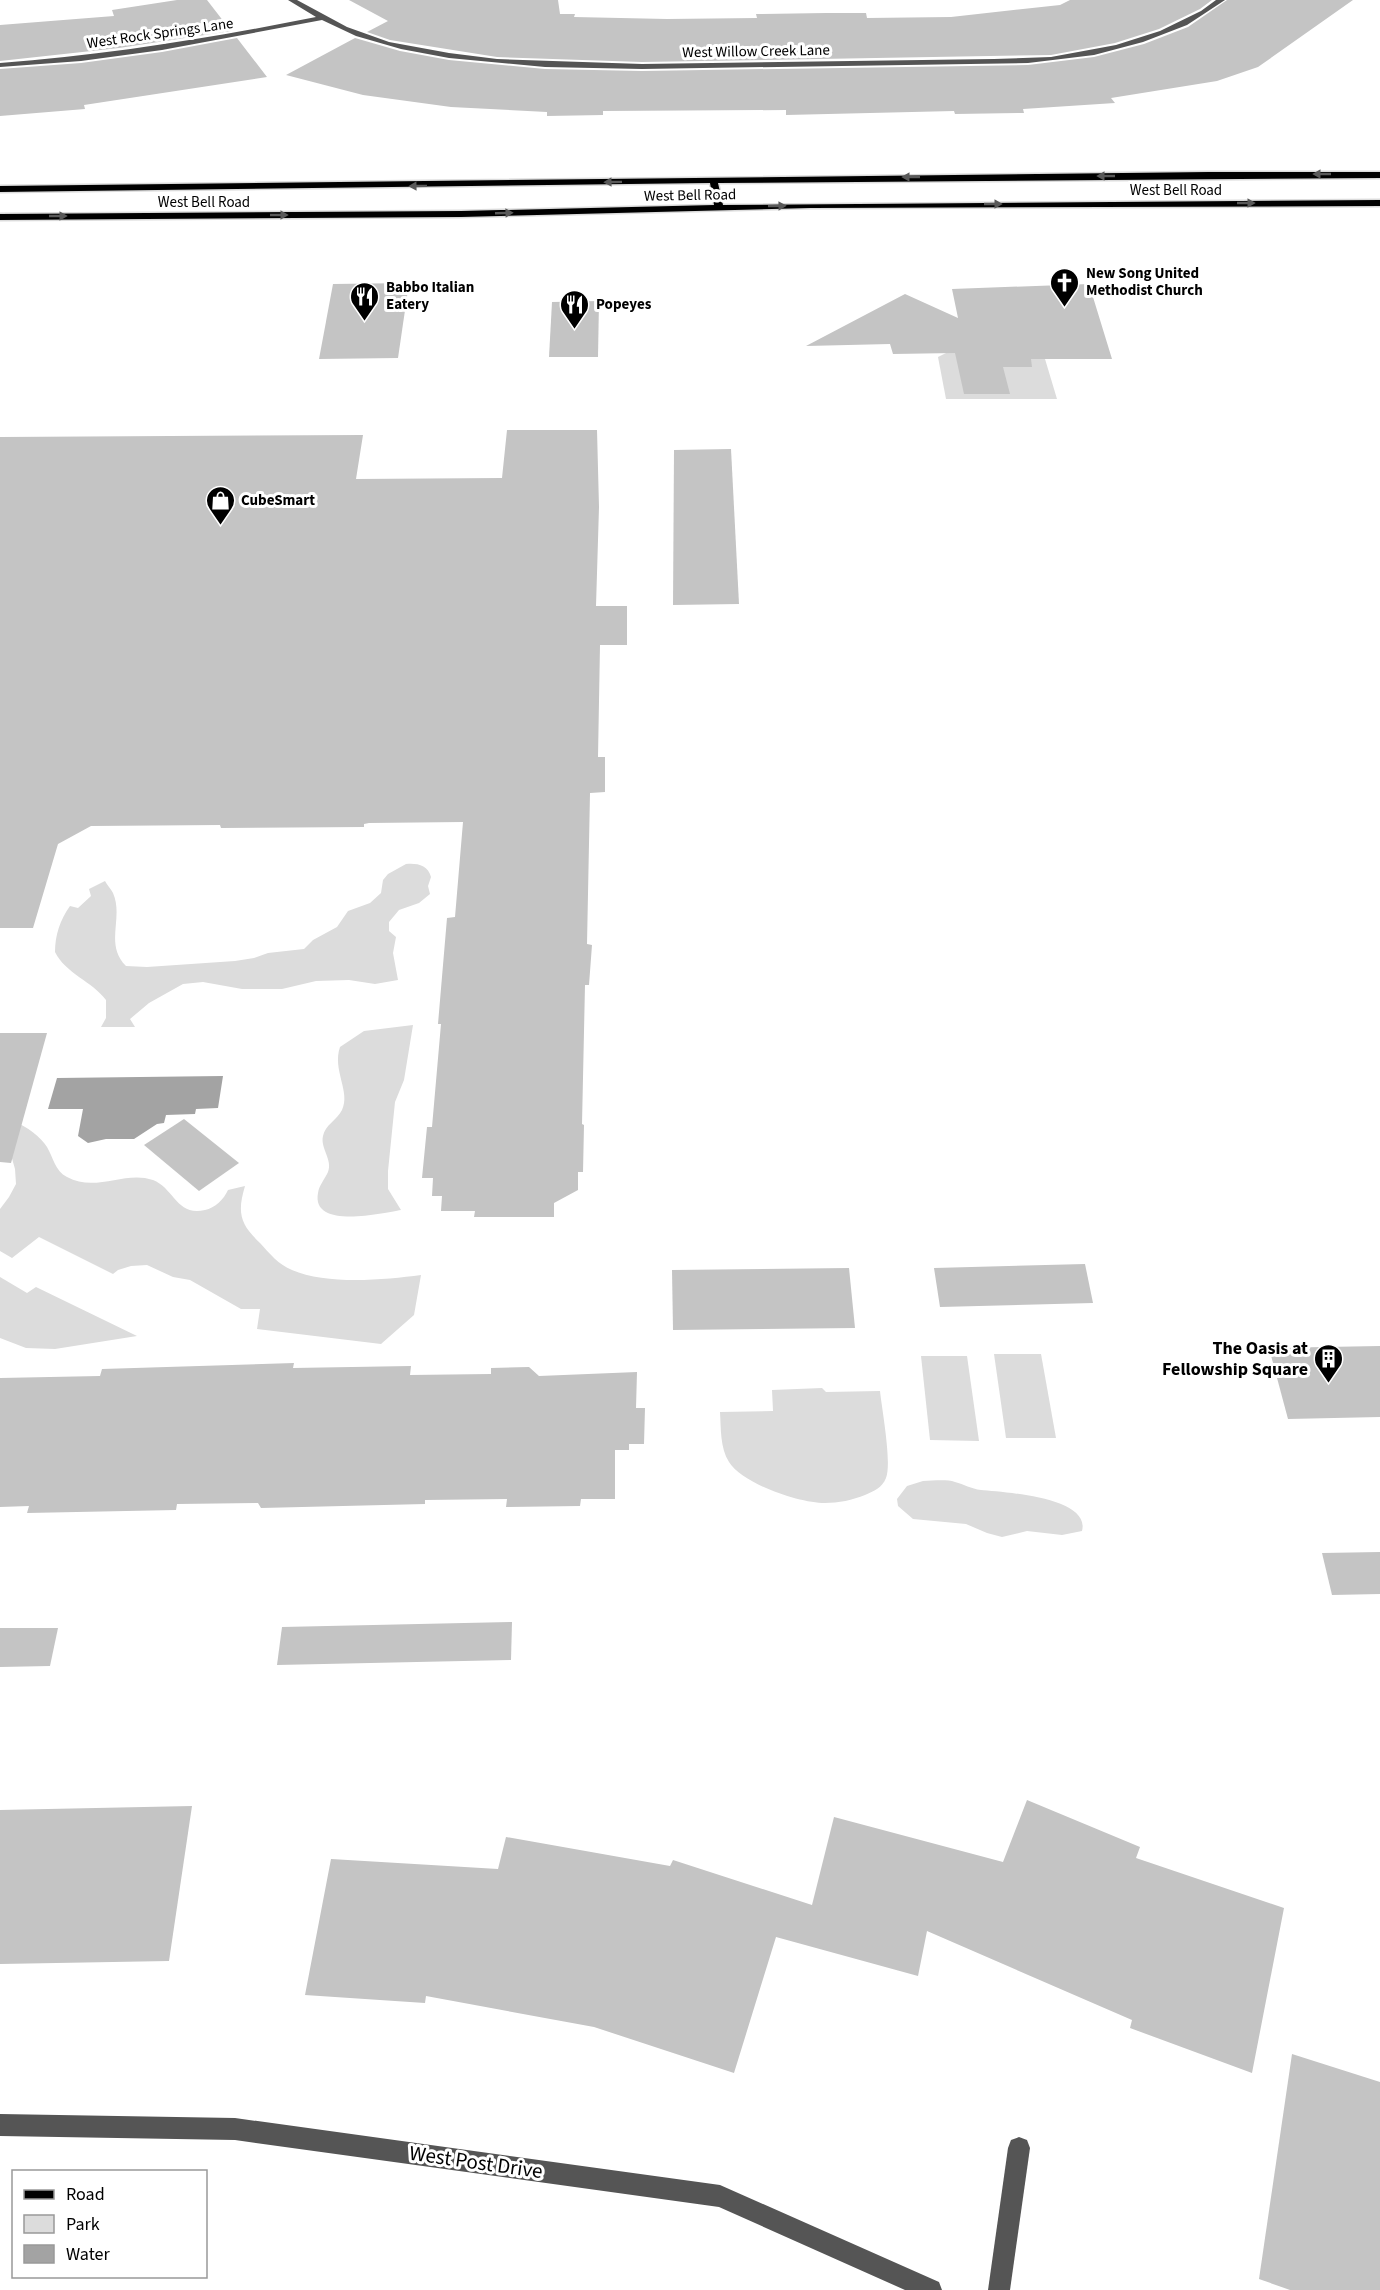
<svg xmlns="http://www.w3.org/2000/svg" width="1380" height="2290" viewBox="0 0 1380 2290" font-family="'Source Sans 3',sans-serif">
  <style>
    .green { fill: #dcdcdc }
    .water { fill: #a3a3a3 }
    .building { fill: #c4c4c4 }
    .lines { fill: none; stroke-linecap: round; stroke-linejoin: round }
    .major-casing { stroke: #dbdbdb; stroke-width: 3 }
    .minor { fill: #555; fill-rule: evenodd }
    .major { fill: #000; fill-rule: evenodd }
    .oneway { fill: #595959 }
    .labels { text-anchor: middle; stroke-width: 6; stroke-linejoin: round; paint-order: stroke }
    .far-street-label { font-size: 15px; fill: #000; stroke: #fff }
    .far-poi-label { font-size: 15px; font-weight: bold; fill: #000; stroke: #fff; text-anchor: start }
    .poi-label { font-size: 18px; font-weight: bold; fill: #000; stroke: #fff; text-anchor: end }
    .near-street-label { font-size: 21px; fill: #000; stroke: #fff }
  </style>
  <rect width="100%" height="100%" fill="#fff"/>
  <!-- green -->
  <g class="green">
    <path d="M 980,336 L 1039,339 L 1057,399 L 946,399 L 938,357 Z"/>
    <path d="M 406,864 C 417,863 428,865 431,877 L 428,886 L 430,894 L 419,903 L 399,910 L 389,922 L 389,931 L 396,937 L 393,953 L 398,980 L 375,984 L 349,980 L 316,981 L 282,989 L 242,989 L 203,982 L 183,984 L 149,1003 L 130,1019 L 135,1027 L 101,1027 L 106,1018 L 106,1000 C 93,982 65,973 55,952 C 55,935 60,920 70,906 L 78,908 L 91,896 L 89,889 L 105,881 C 107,885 111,889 113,893 C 124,918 104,944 126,966 L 147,967 L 235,961 L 254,958 L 268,953 L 304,949 L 313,940 L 337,927 L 348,911 L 370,903 L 381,893 L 383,880 L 388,874 Z"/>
    <path d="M 413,1025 L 404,1080 L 395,1102 L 388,1171 L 388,1189 L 401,1210 C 383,1213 311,1230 318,1193 C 319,1185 325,1179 328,1172 C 333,1160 320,1148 323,1136 C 325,1125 337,1120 342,1110 C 351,1092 332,1070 340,1047 L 364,1031 Z"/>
    <path d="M 15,1122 C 26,1126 41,1137 47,1147 C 53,1157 55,1171 67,1177 C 96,1193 125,1170 153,1180 C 174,1188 177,1217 205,1210 C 215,1208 224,1199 228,1190 L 245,1186 C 237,1213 240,1224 260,1243 C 269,1253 279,1265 292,1270 C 326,1285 384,1280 421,1275 L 414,1315 L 381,1344 L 257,1329 L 260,1309 L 241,1309 L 190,1280 L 173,1277 L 147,1265 L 131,1266 L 118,1270 L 113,1274 L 39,1237 L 12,1258 L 0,1251 L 0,1209 L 9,1197 L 16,1184 L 15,1169 L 11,1155 Z"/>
    <path d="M 0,1277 L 27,1293 L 36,1287 L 137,1336 L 55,1349 L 26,1348 L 0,1338 Z"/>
    <path d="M 994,1354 L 1041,1354 L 1056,1438 L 1006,1438 Z"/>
    <path d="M 921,1356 L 967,1356 L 979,1441 L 930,1440 Z"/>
    <path d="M 822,1388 L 826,1392 L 880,1391 C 882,1410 892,1463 886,1478 C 882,1488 874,1491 865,1495 C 853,1500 838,1503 825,1503 C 799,1503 743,1484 729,1462 C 720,1448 721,1428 720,1412 L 773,1411 L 772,1390 Z"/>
    <path d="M 923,1481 C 932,1481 946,1479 955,1482 C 964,1484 971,1489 981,1490 C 1002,1492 1091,1497 1082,1531 L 1062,1535 L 1027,1531 L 1002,1537 L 987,1533 L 966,1524 L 913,1519 L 898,1506 L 897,1499 L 907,1486 Z"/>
  </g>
  <!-- water -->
  <path class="water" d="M 223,1076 L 218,1108 L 196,1109 L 195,1114 L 166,1115 L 164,1123 L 157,1124 L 134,1139 L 106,1139 L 88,1143 L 78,1136 L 83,1109 L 48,1109 L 57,1078 Z"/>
  <!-- building -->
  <g class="building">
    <path d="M 177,0 L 207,0 L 231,31 L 119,48 L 0,61 L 0,25 L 114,16 L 112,10 Z"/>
    <path d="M 349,0 L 558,0 L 560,14 L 575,14 L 574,17 L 667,19 L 757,18 L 756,14 L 826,13 L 866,13 L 867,18 L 951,17 L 1060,5 L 1070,0 L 1212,0 L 1200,9 L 1159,29 L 1115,43 L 1051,55 L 642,62 L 497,57 L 390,40 L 367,32 L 388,21 Z"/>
    <path d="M 1227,0 L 1353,0 L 1258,67 L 1217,81 L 1111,98 L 1115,103 L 1023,109 L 1024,113 L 955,114 L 954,111 L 786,115 L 786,110 L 603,111 L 603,115 L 547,116 L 547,112 L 451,107 L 363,95 L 286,75 L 355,38 L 400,51 L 449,60 L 545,69 L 642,71 L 1028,65 L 1094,57 L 1144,44 L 1188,27 Z"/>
    <path d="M 237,38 L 267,77 L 84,105 L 85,109 L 0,116 L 0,69 L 81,63 L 162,52 Z"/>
    <path d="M 409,283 L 398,358 L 319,359 L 333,284 Z"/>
    <path d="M 1089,284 L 1112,359 L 1031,359 L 1032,367 L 1003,367 L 1010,394 L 964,394 L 955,353 L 893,354 L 890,344 L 806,346 L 905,294 L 958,318 L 952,289 Z"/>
    <path d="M 599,301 L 598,357 L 549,357 L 552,302 Z"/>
    <path d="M 507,430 L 597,430 L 599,507 L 596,606 L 627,606 L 627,645 L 600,645 L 598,757 L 605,757 L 605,792 L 590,793 L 587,944 L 592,945 L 589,985 L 585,985 L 582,1124 L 584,1125 L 583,1172 L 578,1172 L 578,1190 L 554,1203 L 554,1217 L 474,1217 L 475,1211 L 441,1211 L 442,1196 L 432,1196 L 433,1178 L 422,1178 L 427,1127 L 432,1127 L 441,1024 L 438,1024 L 447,918 L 455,917 L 463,822 L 369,823 L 364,824 L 364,827 L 221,828 L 220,825 L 91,826 L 58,844 L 33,928 L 0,928 L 0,437 L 363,435 L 356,479 L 502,478 Z"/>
    <path d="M 731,449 L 739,604 L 673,605 L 674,450 Z"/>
    <path d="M 0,1033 L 47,1033 L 11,1163 L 0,1162 Z"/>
    <path d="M 184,1119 L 239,1163 L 199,1191 L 144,1145 Z"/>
    <path d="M 1085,1264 L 1093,1303 L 940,1307 L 934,1268 Z"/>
    <path d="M 849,1268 L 855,1328 L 673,1330 L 672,1270 Z"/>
    <path d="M 1380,1346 L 1380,1417 L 1288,1419 L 1269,1348 Z"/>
    <path d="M 294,1363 L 293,1368 L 411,1366 L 410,1375 L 491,1374 L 491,1368 L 529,1367 L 539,1376 L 637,1372 L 636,1408 L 645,1408 L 644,1444 L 629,1444 L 629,1450 L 615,1450 L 615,1499 L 581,1499 L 580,1506 L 506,1507 L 507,1499 L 425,1500 L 425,1504 L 261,1508 L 258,1503 L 177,1504 L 176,1510 L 27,1513 L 29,1506 L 0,1507 L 0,1378 L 100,1376 L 102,1369 Z"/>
    <path d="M 1380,1552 L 1380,1594 L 1332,1595 L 1322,1553 Z"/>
    <path d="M 512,1622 L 511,1660 L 277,1665 L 282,1627 Z"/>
    <path d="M 0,1628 L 58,1628 L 50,1666 L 0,1667 Z"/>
    <path d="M 1027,1800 L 1140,1847 L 1136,1858 L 1284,1908 L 1252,2073 L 1130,2028 L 1132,2020 L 927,1931 L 918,1976 L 776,1937 L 734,2073 L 594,2027 L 426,1996 L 425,2003 L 305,1995 L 331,1859 L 498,1869 L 506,1837 L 670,1866 L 673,1860 L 812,1905 L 834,1817 L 1003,1862 Z"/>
    <path d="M 192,1806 L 169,1961 L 0,1964 L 0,1810 Z"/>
    <path d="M 1292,2054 L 1380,2082 L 1380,2290 L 1290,2290 L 1259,2279 Z"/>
  </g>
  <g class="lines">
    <defs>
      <path id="major" d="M 1208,172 L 1380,172 L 1380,178 L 718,183 L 723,205 L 1380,200 L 1380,206 L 811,208 L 461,217 L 0,220 L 0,214 L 461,211 L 714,205 L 710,183 L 0,192 L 0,186 Z"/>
    </defs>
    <!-- major casing -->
    <use href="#major" class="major-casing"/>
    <!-- minor -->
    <g class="minor">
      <path d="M 288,0 L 297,0 L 347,27 L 389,42 L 449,53 L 497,59 L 642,64 L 994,59 L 1051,57 L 1116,45 L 1160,31 L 1201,11 L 1216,0 L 1225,0 L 1187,25 L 1143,42 L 1094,55 L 1028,63 L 642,69 L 545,67 L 449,58 L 401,49 L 356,36 L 322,20 L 162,50 L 81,61 L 0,67 L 0,63 C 107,55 211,38 316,17 Z"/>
      <path d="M 0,2114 L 235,2118 L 720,2185 L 939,2282 L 942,2290 L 905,2290 L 719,2207 L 235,2140 L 0,2136 Z"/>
      <path d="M 1019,2137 L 1027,2140 L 1030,2148 L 1010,2290 L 988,2290 L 1008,2148 L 1011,2140 Z"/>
    </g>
    <!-- major -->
    <use href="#major" class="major"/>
  </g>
  <!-- one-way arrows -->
  <defs><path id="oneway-solid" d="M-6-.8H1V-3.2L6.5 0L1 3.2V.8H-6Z" transform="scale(1.5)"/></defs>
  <g class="oneway">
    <use href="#oneway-solid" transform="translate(1322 174) rotate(-180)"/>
    <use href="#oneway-solid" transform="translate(1106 176) rotate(180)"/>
    <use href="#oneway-solid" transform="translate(911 177) rotate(180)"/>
    <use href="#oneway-solid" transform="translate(613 182) rotate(179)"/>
    <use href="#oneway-solid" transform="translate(418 186) rotate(179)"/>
    <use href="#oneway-solid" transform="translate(1246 203)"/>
    <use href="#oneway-solid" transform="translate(993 204)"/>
    <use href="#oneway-solid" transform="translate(777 206) rotate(-1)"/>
    <use href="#oneway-solid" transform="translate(504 213) rotate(-2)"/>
    <use href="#oneway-solid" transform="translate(279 215)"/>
    <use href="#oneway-solid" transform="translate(58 216)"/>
  </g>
  <!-- icons -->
  <defs>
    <symbol id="church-pin" viewBox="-11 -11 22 30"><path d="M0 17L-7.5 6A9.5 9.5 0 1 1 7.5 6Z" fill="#000" stroke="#fff"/><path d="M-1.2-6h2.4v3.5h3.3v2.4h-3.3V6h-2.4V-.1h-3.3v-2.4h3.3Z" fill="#fff"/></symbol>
    <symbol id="restaurant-pin" viewBox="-11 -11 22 30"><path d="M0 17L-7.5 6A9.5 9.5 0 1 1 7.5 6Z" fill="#000" stroke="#fff"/><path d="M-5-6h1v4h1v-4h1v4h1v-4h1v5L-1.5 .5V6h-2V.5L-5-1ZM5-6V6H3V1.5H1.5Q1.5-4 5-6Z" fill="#fff"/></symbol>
    <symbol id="shop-pin" viewBox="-11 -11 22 30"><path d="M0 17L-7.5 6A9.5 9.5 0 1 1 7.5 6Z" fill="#000" stroke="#fff"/><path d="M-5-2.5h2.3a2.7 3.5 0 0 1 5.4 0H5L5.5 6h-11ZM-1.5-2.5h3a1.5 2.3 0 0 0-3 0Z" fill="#fff"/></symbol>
    <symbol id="building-pin" viewBox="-11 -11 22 30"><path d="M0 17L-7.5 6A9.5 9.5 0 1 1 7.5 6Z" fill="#000" stroke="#fff"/><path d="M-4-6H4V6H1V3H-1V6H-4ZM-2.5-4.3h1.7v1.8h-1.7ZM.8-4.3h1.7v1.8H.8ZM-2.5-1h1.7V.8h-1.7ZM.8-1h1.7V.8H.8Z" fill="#fff"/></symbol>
  </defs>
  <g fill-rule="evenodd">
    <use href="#church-pin" x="1048" y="266" width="33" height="45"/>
    <use href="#restaurant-pin" x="348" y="280" width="33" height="45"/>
    <use href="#restaurant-pin" x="558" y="288" width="33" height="45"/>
    <use href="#shop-pin" x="204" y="484" width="33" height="45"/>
    <use href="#building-pin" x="1312" y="1342" width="33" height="45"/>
  </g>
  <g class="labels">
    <!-- far-street labels -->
    <g class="far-street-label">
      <text transform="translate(160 33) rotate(-8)" y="5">West Rock Springs Lane</text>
      <text transform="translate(756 51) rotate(-1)" y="5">West Willow Creek Lane</text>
      <text x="1176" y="195">West Bell Road</text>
      <text transform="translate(690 195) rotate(-1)" y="5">West Bell Road</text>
      <text x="204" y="207">West Bell Road</text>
    </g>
    <!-- far-poi labels -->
    <g class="far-poi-label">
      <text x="1086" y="278">New Song United<tspan x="1086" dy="17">Methodist Church</tspan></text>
      <text x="386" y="292">Babbo Italian<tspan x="386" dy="17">Eatery</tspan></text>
      <text x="596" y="309">Popeyes</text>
      <text x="241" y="505">CubeSmart</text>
    </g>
    <!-- poi labels -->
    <g class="poi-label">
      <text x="1308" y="1354">The Oasis at<tspan x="1308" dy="21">Fellowship Square</tspan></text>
    </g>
    <!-- near-street labels -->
    <g class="near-street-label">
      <text transform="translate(476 2162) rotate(8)" y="7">West Post Drive</text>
    </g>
  </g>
  <!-- legend -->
  <rect x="12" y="2170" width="195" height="108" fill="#ffffff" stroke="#999999" stroke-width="1.5"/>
  <rect x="24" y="2190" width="30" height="9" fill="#000000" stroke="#999999" stroke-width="1.5"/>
  <text x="66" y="2200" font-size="18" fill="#000000">Road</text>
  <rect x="24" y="2215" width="30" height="18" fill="#dcdcdc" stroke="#999999" stroke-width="1.5"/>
  <text x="66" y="2230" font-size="18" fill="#000000">Park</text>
  <rect x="24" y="2245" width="30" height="18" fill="#a3a3a3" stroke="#999999" stroke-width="1.5"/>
  <text x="66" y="2260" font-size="18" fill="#000000">Water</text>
</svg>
